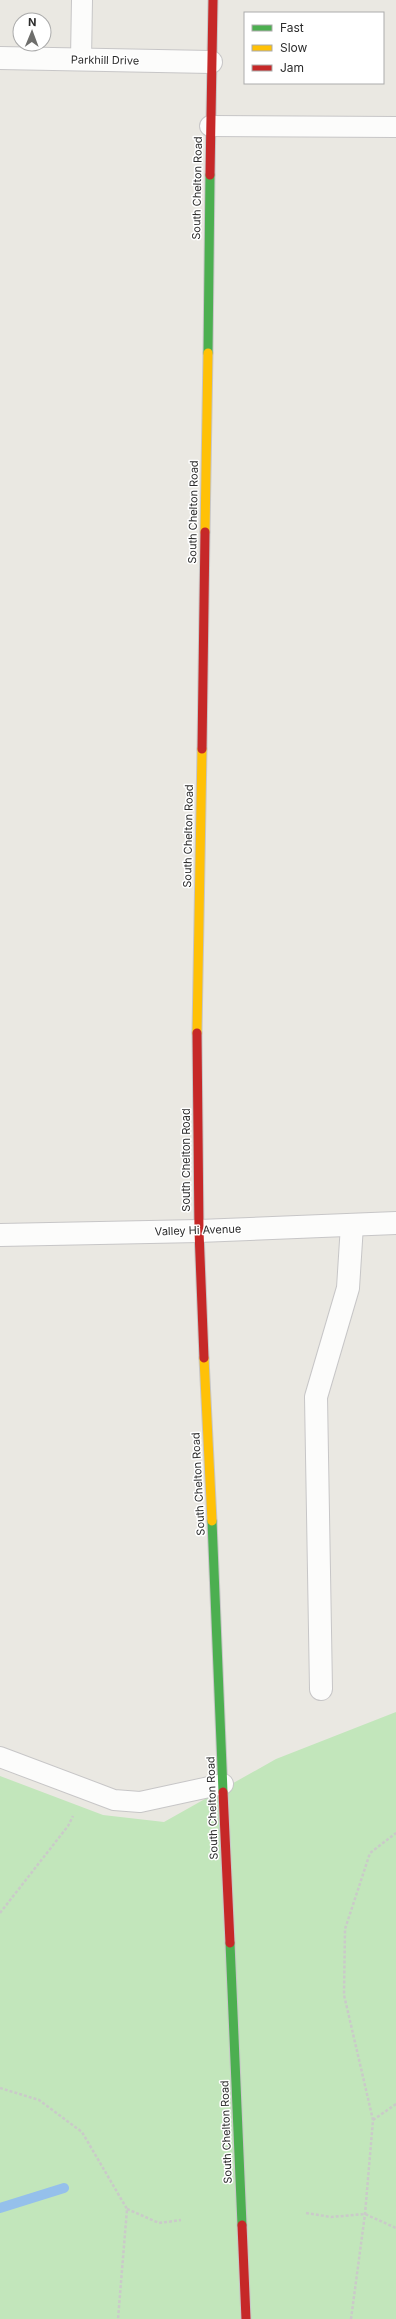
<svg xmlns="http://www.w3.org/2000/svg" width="396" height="2319" viewBox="0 0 396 2319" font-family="Inter,sans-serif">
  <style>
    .grass { fill: #c2e6bb }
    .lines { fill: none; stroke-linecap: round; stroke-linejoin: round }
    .stream { stroke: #95c0eb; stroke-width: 10 }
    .lane-casing { stroke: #c7c6c7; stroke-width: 22 }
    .street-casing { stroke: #c7c6c7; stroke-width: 24 }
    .fast-casing { stroke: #c7c6c7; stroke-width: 11 }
    .slow-casing { stroke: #c7c6c7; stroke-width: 11 }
    .jam-casing { stroke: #c7c6c7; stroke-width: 11 }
    .path { stroke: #cacac9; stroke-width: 2.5; stroke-dasharray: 3 2; stroke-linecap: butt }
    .lane { stroke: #fcfcfb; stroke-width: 20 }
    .street { stroke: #fcfcfb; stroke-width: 22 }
    .fast { stroke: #4caf50; stroke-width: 9 }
    .slow { stroke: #ffc107; stroke-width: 9 }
    .jam { stroke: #c62828; stroke-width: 9 }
    .labels { text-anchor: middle; stroke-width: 3; stroke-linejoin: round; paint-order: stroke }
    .street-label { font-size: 11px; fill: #2c2c2c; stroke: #fff }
  </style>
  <rect width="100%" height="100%" fill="#eae8e2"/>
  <!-- grass -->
  <path class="grass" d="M 396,1712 L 396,2319 L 0,2319 L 0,1776 L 103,1815 L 164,1822 L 276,1759 Z"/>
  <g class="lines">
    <!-- stream -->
    <path class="stream" d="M 0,2208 L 64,2188"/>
    <defs>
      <g id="lane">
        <path d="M 81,59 L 82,0"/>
        <path d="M 210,126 L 396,127"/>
        <path d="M 0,1757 L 114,1800 L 140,1802 L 223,1784"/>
      </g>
      <g id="street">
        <path d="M 0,58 L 211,62"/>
        <path d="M 0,1235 L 199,1231 L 396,1223"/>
        <path d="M 321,1689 L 316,1397 L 348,1288 L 352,1225"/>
      </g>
      <g id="fast">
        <path d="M 208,353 L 210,175"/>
        <path d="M 212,1521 L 223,1792"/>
        <path d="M 230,1943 L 242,2225"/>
      </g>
      <g id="slow">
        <path d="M 205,532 L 208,353"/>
        <path d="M 197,1033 L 202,749"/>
        <path d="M 204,1358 L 212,1521"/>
      </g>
      <g id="jam">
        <path d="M 210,175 L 213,0"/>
        <path d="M 202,749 L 205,532"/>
        <path d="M 197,1033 L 199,1231 L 204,1358"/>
        <path d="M 223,1792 L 230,1943"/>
        <path d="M 242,2225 L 246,2319"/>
      </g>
    </defs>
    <!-- lane casing -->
    <use href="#lane" class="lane-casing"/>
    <!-- street casing -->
    <use href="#street" class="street-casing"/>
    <!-- fast casing -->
    <use href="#fast" class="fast-casing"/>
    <!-- slow casing -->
    <use href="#slow" class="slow-casing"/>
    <!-- jam casing -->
    <use href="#jam" class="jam-casing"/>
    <!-- path -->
    <g class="path">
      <path d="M 0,1913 L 68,1826 L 73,1816"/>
      <path d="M 0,2088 L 39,2100 L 82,2132 L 127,2209 L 118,2319"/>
      <path d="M 373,2120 L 396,2104"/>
      <path d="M 127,2209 L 159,2223 L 181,2220"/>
      <path d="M 306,2213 L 331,2217 L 365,2214 L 396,2228"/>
      <path d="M 351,2319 L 365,2214 L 373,2120 L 344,1995 L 345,1929 L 370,1853 L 396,1833"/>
    </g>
    <!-- lane -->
    <use href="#lane" class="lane"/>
    <!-- street -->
    <use href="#street" class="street"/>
    <!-- fast -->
    <use href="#fast" class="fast"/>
    <!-- slow -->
    <use href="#slow" class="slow"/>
    <!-- jam -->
    <use href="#jam" class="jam"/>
  </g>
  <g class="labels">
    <!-- street labels -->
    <g class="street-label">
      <text transform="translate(105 60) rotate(1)" y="4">Parkhill Drive</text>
      <text transform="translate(197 188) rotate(-89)" y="4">South Chelton Road</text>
      <text transform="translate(193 512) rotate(-89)" y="4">South Chelton Road</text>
      <text transform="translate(188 836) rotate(-89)" y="4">South Chelton Road</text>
      <text transform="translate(186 1160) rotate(-90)" y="4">South Chelton Road</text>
      <text transform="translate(198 1230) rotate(-2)" y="4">Valley Hi Avenue</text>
      <text transform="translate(198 1484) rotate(-93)" y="4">South Chelton Road</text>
      <text transform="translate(212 1808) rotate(-92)" y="4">South Chelton Road</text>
      <text transform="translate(226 2132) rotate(-92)" y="4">South Chelton Road</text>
    </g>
  </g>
  <!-- legend -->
  <rect x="244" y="12" width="140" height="72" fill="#ffffff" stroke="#ababab"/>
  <rect x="252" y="25" width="20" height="6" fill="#4caf50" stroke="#ababab"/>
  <text x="280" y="32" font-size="12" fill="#2c2c2c">Fast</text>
  <rect x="252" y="45" width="20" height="6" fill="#ffc107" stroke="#ababab"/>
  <text x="280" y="52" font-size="12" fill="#2c2c2c">Slow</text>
  <rect x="252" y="65" width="20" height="6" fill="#c62828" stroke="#ababab"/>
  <text x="280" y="72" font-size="12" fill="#2c2c2c">Jam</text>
  <!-- north arrow -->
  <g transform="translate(32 32) rotate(1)"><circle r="19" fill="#ffffff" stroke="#ababab"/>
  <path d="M0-3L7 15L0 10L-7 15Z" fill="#6e6e6c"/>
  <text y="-6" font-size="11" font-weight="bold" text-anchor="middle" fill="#2c2c2c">N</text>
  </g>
</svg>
